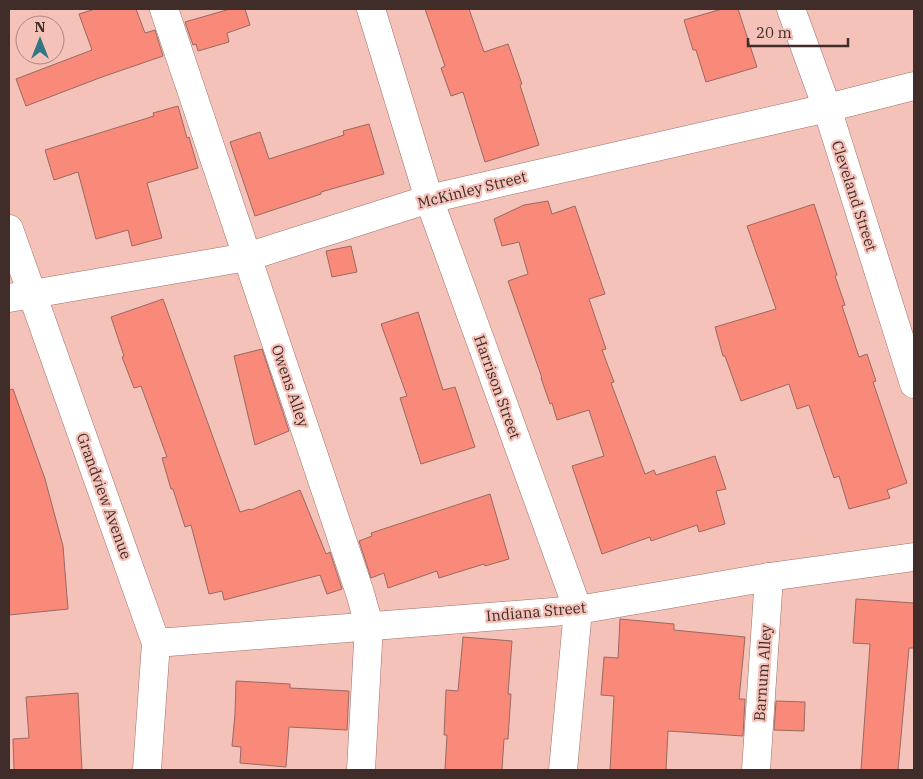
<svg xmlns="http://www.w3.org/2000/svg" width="923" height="779" viewBox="0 0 923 779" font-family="'IBM Plex Serif',serif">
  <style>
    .building { fill: #f98979; stroke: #986a63 }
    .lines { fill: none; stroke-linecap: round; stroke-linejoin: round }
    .minor-casing { stroke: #9f7069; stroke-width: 29 }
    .minor { stroke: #fff; stroke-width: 28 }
    .labels { text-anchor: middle; stroke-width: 4.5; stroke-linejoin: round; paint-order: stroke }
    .street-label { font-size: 15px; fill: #402d29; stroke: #f5c2b9 }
  </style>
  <rect width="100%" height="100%" fill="#f5c2b9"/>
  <!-- building -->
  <g class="building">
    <path d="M 95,9 L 136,9 L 145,33 L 155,30 L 163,56 L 102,77 L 26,106 L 16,79 L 92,50 L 79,14 Z"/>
    <path d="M 230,9 L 245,9 L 250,25 L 227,33 L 229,42 L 198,51 L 196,44 L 193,45 L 185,22 Z"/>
    <path d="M 425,9 L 469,9 L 484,52 L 508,44 L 522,84 L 520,85 L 539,145 L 485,162 L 463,92 L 451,96 L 441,68 L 445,66 Z"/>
    <path d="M 722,9 L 738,9 L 757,67 L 706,82 L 696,50 L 693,50 L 684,20 Z"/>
    <path d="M 178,106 L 187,138 L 189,137 L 198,168 L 147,183 L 162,238 L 132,246 L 128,230 L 96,239 L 78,172 L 54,180 L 45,150 L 154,116 L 153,113 Z"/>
    <path d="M 369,124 L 384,174 L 321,192 L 321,194 L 255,216 L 230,142 L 260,132 L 269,159 L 344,135 L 343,131 Z"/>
    <path d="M 548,201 L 552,214 L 575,206 L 605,294 L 589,299 L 606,349 L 602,350 L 614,382 L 611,383 L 645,474 L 654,470 L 656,475 L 715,456 L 726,489 L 716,491 L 725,524 L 699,532 L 697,525 L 651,541 L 650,537 L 602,554 L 572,466 L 604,456 L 589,410 L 557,420 L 552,403 L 550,404 L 541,378 L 542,378 L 508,281 L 528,274 L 519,242 L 502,246 L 494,219 L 524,205 Z"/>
    <path d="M 814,204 L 837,275 L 835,276 L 845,305 L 842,306 L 859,357 L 867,354 L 876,381 L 873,382 L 907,483 L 887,490 L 890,498 L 849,509 L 839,476 L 834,478 L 809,405 L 797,409 L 789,384 L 741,401 L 725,356 L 723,356 L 715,327 L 776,309 L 747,226 Z"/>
    <path d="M 351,246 L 357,272 L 332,277 L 326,251 Z"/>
    <path d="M 163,299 L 240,512 L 250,509 L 251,510 L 300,490 L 326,554 L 330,552 L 342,589 L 327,594 L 320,575 L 224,600 L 222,591 L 209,594 L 191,525 L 185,527 L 173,489 L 171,489 L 162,458 L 167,457 L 141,386 L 134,388 L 122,357 L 124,356 L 111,317 Z"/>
    <path d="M 418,312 L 443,390 L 455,387 L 475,447 L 421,464 L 400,398 L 407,396 L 381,324 Z"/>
    <path d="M 262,349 L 289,431 L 255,445 L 234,356 Z"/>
    <path d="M 13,389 L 45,479 L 63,546 L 68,609 L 9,615 L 9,390 Z"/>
    <path d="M 490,494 L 509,559 L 485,566 L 484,564 L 439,578 L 437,571 L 388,588 L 384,573 L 371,578 L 359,541 L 372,536 L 371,533 Z"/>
    <path d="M 856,599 L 914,603 L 914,648 L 909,648 L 898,770 L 861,770 L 870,644 L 853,643 Z"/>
    <path d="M 620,619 L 674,624 L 674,630 L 745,637 L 739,699 L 745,699 L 743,736 L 668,731 L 666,770 L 610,770 L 614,696 L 601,695 L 604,657 L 618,658 Z"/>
    <path d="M 463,637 L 512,641 L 508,694 L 511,694 L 508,739 L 504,739 L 502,770 L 445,770 L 447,735 L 444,735 L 446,690 L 458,691 Z"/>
    <path d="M 236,681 L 290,684 L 290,688 L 349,691 L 347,730 L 289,727 L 286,767 L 240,763 L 241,747 L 232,746 L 235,714 Z"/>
    <path d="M 78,693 L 82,770 L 14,770 L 13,739 L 29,738 L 26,697 Z"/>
    <path d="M 776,701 L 805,702 L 804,731 L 774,730 Z"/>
  </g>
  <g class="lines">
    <defs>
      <g id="minor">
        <path d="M 164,9 L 360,593 L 369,625 L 361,770"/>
        <path d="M 371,9 L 429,199 L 578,610 L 563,770"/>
        <path d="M 791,9 L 827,108 L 914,384"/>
        <path d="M 9,229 L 156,643 L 147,770"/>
        <path d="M 9,298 L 247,257 L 429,199 L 827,108 L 914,86"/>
        <path d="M 156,643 L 578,610 L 769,577 L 914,557"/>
        <path d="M 756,770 L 769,577"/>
      </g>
    </defs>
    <!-- minor casing -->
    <use href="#minor" class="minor-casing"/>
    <!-- minor -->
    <use href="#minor" class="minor"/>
  </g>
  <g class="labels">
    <!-- street labels -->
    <g class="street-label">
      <text transform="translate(472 190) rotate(-14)" y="5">McKinley Street</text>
      <text transform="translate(854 196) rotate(72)" y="5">Cleveland Street</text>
      <text transform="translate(290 386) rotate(71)" y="5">Owens Alley</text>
      <text transform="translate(497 387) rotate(70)" y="5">Harrison Street</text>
      <text transform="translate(104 496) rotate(70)" y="5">Grandview Avenue</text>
      <text transform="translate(536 612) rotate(-5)" y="5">Indiana Street</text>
      <text transform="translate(763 673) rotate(-86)" y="5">Barnum Alley</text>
    </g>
  </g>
  <!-- border -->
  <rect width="923" height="779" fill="none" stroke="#402d29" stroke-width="20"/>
  <!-- north arrow -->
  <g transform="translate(40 40)"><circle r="24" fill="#f5c2b9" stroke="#ad867f"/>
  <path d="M0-4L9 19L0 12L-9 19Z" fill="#307782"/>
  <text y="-8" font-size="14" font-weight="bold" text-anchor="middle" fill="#402d29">N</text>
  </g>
  <!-- scale -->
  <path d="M748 38v8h100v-8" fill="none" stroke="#402d29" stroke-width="2.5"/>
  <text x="756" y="38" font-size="15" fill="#402d29" stroke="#f5c2b9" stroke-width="4" paint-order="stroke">20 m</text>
</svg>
